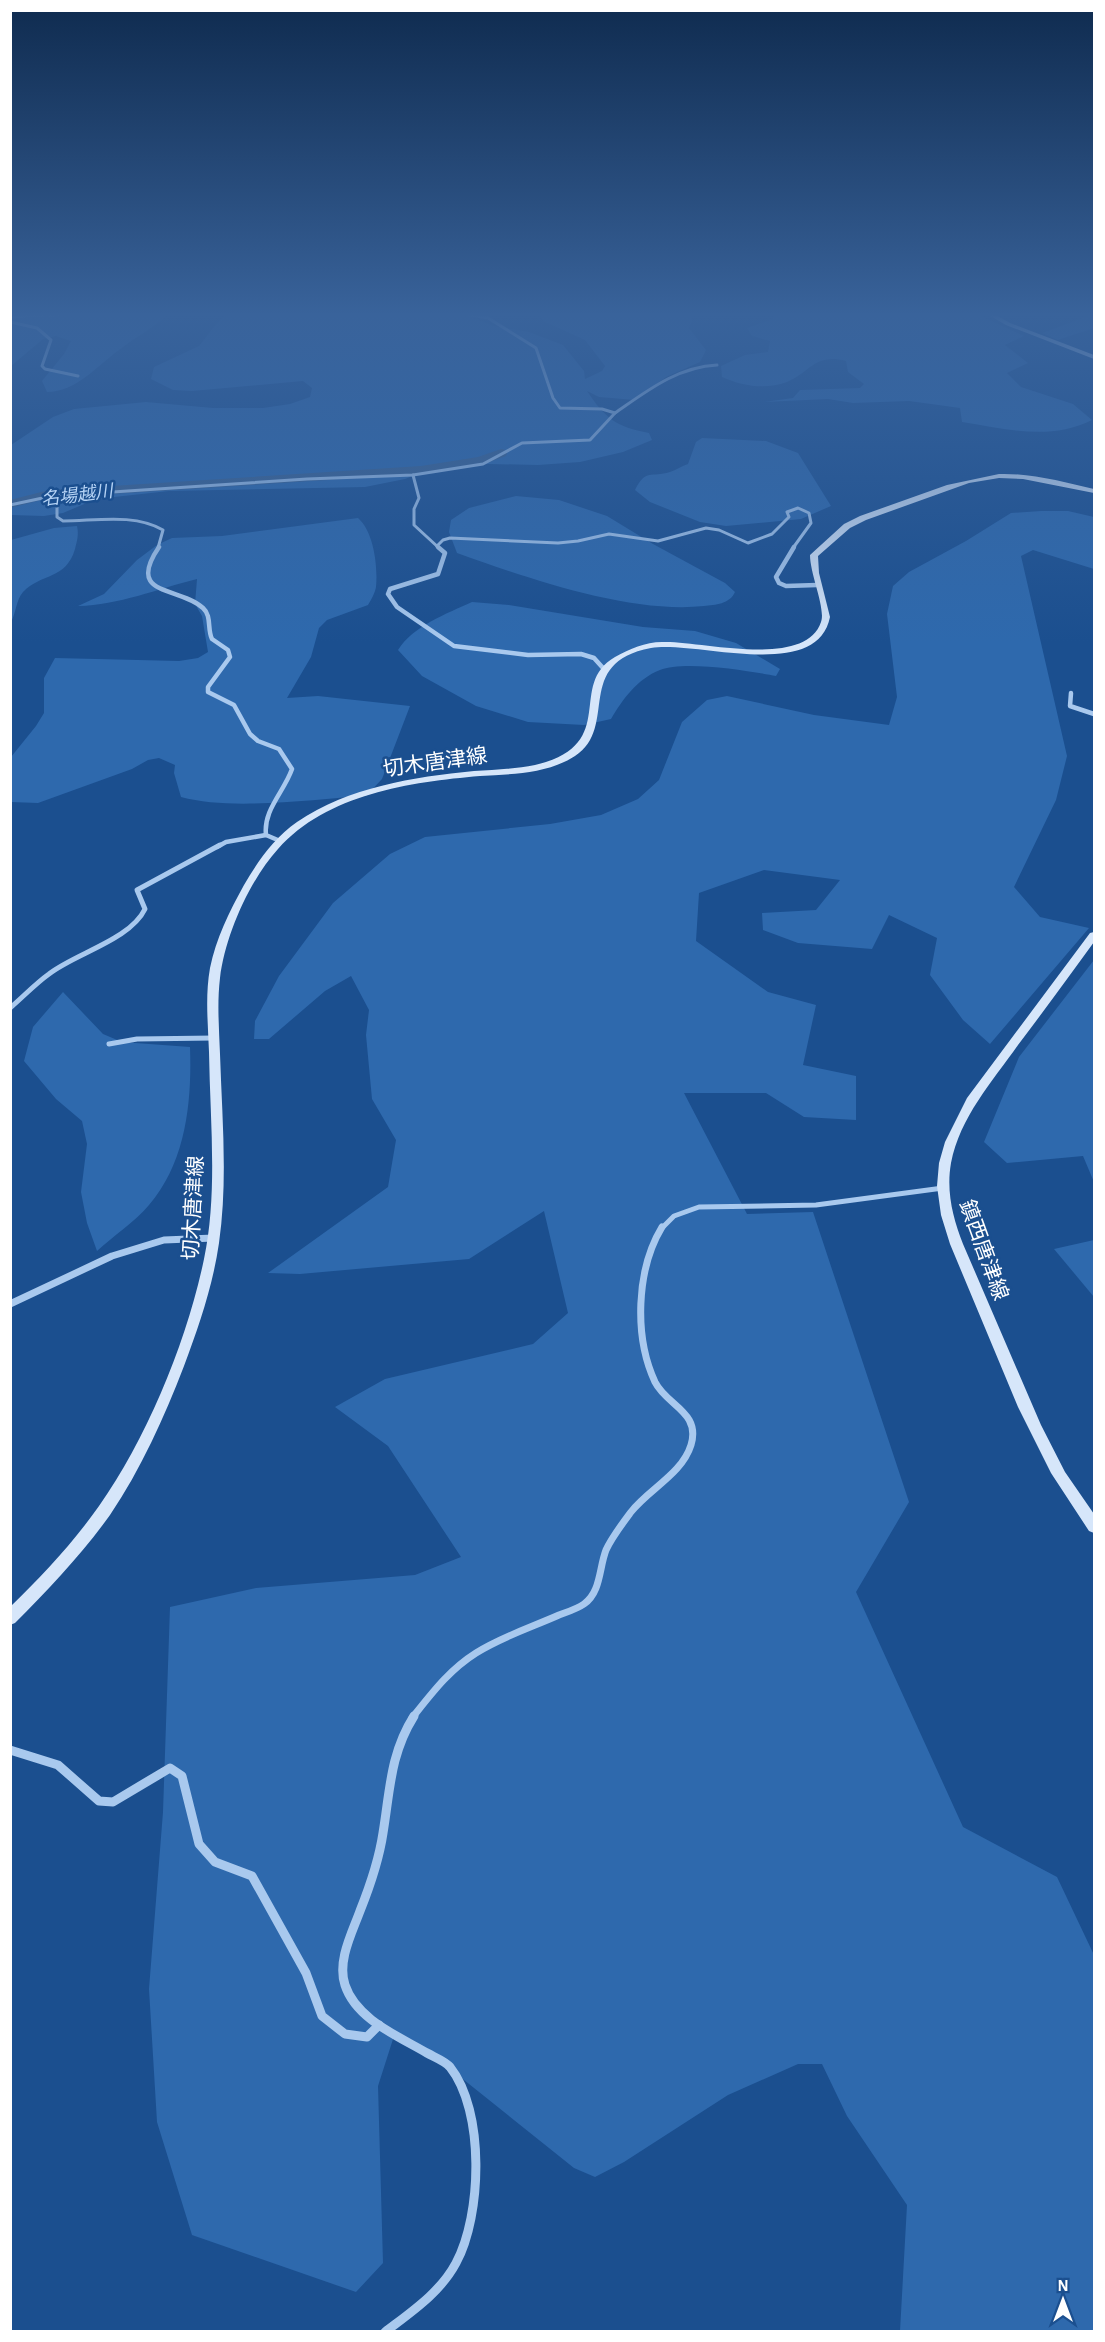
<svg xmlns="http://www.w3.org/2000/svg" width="1105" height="2342" viewBox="0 0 1105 2342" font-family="'Alegreya Sans','Noto Sans JP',sans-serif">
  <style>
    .green { fill: #2e69ad }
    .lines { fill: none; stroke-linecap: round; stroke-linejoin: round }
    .river { fill: #3c6290; fill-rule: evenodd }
    .street-far4 { stroke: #a9c9ee; stroke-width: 3 }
    .street-far3 { stroke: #a9c9ee; stroke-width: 4.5 }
    .street-far2 { stroke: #a9c9ee; stroke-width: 5 }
    .street-far1 { stroke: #a9c9ee; stroke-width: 7 }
    .street { stroke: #a9c9ee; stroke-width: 9 }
    .secondary { fill: #d6e6fa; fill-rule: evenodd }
    .labels { text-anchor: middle; stroke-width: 5; stroke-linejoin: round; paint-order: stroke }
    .far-water-label { font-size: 18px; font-style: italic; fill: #b5d3f5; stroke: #1b4f8f }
    .street-label { font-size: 21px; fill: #fff; stroke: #1b4f8f }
  </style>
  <rect width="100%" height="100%" fill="#1b4f8f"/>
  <!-- green -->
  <g class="green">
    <path d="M 11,314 L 169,314 C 153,328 136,337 119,350 C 97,366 76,392 47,392 L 42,381 L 64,354 L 71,341 L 56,336 L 43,339 L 11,366 Z"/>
    <path d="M 228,314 L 463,314 L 494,326 L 529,332 L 563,345 L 584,371 L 585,379 L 602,371 L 605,366 L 585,340 L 543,321 L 540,314 L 691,314 L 692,321 L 689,328 L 706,350 L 700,362 L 666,377 L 635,400 L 599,397 L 587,391 C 605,418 616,427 649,433 L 652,440 L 623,452 L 580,462 L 538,465 L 445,463 L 405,479 L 365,487 L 169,491 L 96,499 L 63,513 L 44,516 L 11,515 L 11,445 L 53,417 L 74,409 L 146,402 L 213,408 L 263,408 L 290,404 L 310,397 L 312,388 L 303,381 L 192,391 L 173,390 L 151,379 L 154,367 L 199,346 L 217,323 Z"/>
    <path d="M 773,314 L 976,314 L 1024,336 L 1005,345 L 1028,363 L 1007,373 L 1021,387 L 1073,404 L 1092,420 C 1051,441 1005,429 962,422 L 960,408 L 909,401 L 853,403 L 828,399 L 764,402 L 793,398 L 800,390 L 860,388 L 864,384 L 848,372 L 846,361 C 814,353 811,372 787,382 C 765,390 742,386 722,377 L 721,366 L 745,355 L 768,352 L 770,341 L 752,336 L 747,328 L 773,319 Z"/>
    <path d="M 1094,314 L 1094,328 L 1058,340 L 1042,333 Z"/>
    <path d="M 702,438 L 766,441 L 798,453 L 831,506 L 801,519 L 726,526 L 700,522 L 650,502 L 635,490 C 646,468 651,478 670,472 C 676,470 682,466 688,464 L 696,442 Z"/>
    <path d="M 516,496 L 559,500 L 607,516 L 653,544 L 725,583 L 735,592 C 730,604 715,605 704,606 C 630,614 527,578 457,553 L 449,532 L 451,520 L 469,508 Z"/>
    <path d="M 1041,511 L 1068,511 L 1094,517 L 1094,569 L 1033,550 L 1021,556 L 1067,756 L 1056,800 L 1014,887 L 1040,917 L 1089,928 L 990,1044 L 963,1020 L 930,975 L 937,938 L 889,915 L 872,949 L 798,943 L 763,930 L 762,913 L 816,910 L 840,880 L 764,870 L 699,893 L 696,941 L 768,992 L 816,1005 L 803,1065 L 856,1076 L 856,1120 L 804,1117 L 766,1093 L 684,1093 L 747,1214 L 813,1212 L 909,1502 L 856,1592 L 963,1827 L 1057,1877 L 1094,1955 L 1094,2331 L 900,2331 L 907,2205 L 847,2116 L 822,2064 L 798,2064 L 728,2095 L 624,2162 L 595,2177 L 574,2168 L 449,2068 L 394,2036 L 378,2086 L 383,2263 L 356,2292 L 192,2235 L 157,2122 L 149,1989 L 163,1812 L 170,1607 L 256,1588 L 415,1575 L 461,1557 L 388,1446 L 335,1407 L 385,1379 L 533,1344 L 568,1313 L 544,1211 L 469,1259 L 300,1274 L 268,1273 L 388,1187 L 396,1140 L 372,1099 L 366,1035 L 369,1010 L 351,976 L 325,991 L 269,1039 L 254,1039 L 255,1021 L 279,976 L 333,903 L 390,854 L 425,837 L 550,824 L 601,815 L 638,799 L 659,780 L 682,722 L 707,700 L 727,696 L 814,715 L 889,725 L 897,697 L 887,614 L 893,586 L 909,572 L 966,541 L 1011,513 Z"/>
    <path d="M 358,518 C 374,532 378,567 376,587 C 375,593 371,600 368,605 L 327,620 L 319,628 L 311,657 L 287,698 L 318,696 L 410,706 L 382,779 L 366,796 C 312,799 232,811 181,797 L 174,773 L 175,765 L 159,758 L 148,760 L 132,769 L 38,803 L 11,802 L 11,757 L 36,726 L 44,713 L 44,678 L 55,658 L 179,661 L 198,658 L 208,652 L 202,616 L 195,604 L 197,579 C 157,589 119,605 78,606 L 104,594 L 137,560 L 157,545 L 172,538 L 222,536 Z"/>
    <path d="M 77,526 C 79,535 77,541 75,549 C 66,580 41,573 23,592 C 16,600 16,613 11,622 L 11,540 L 54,528 Z"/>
    <path d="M 472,602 L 509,605 L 643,627 L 695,631 L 736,643 L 780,669 L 776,676 C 750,671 684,660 660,670 C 637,679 623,699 611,719 L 584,725 L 528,722 L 476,706 L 422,676 L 398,650 C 413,626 446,614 472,602 Z"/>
    <path d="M 1094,960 L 1094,1182 L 1083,1156 L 1007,1163 L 984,1142 L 1019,1057 Z"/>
    <path d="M 63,992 L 103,1034 L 122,1042 L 190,1047 C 192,1102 186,1162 149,1205 C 135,1222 113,1236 97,1251 L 87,1223 L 81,1192 L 87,1144 L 82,1121 L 56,1099 L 24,1061 L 33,1027 Z"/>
    <path d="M 1094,1240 L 1094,1297 L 1054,1249 Z"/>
  </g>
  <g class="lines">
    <!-- river -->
    <path class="river" d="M 501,449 L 506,450 L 507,453 L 506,456 L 481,465 L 421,474 L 49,498 L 10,508 L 10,500 L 49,490 L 421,466 L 478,457 Z"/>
    <!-- street-far4 -->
    <g class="street-far4">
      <path d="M 50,315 L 68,314"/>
      <path d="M 10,317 L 54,314"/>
      <path d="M 10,322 L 37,328 L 51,340 L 42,366 L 45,369 L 78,376"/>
      <path d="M 615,413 C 647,391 677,367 717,365"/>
      <path d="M 413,475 L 419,498 L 414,509 L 414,525 L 439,548"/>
      <path d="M 52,496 L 57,505 L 57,517 L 63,521 C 95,521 134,513 163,530 L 158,548"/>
      <path d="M 10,505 L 52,496 L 307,479 L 413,475 L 483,464 L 522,443 L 590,440 L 615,413 L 602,409 L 560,408 L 553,398 L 536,348 L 488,318 L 465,314"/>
      <path d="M 437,546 L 443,540 L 450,538 L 558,543 L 578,541 L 609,534 L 658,541 L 706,528 L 719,530 L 748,543 L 772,534 L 789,517 L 787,512 L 798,508 L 809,513 L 811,523 L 793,548"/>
    </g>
    <!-- street-far3 -->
    <g class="street-far3">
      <path d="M 159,547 C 125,597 179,586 203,608 C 212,616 207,629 212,639 L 228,650 L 230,657 L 208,687 L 208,692 L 234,705 L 250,734 L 258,741 L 279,749 L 292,769 C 284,792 263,810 266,835 L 280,841"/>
      <path d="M 438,547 L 445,553 L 438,574 L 390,589 L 388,594 L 397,607 L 454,646 L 528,655 L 581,654 L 594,658 L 603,668"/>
      <path d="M 794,547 L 776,577 L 779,583 L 786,586 L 817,585"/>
      <path d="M 1071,693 L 1070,706 L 1094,714"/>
      <path d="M 217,847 L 226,842 L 266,835"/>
    </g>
    <!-- street-far2 -->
    <g class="street-far2">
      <path d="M 10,1008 C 23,997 35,984 49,974 C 76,953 130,940 145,909 L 137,890 L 220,845"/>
      <path d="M 109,1044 L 137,1039 L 214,1038"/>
      <path d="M 661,1229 L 674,1216 L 699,1207 L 816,1205 L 943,1188"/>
    </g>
    <!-- street-far1 -->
    <g class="street-far1">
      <path d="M 10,1304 L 112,1256 L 164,1240 L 214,1238"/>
      <path d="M 412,1718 C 432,1693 449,1670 476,1653 C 501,1637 532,1627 559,1615 C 567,1612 577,1609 584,1604 C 601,1592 599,1568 606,1550 C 612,1537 622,1524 631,1512 C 649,1489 682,1474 691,1445 C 701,1412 667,1406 655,1382 C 634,1337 636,1270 662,1227"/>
    </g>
    <!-- street -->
    <g class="street">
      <path d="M 10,1750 L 58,1765 L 99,1801 L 113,1802 L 170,1768 L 182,1776 L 199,1844 L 215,1862 L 252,1876 L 306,1973 L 322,2016 L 345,2034 L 367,2037 L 379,2025"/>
      <path d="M 385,2332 C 411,2312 440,2293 456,2263 C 482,2215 485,2111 450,2067 C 445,2061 434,2057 427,2053 C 398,2036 356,2019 345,1985 C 337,1961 352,1933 360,1911 C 370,1886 379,1860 383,1833 C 390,1791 390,1754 414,1716"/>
    </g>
    <!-- secondary -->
    <g class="secondary">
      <path d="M 987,314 L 994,314 L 1010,323 L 1094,355 L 1094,359 L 1006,325 Z"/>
      <path d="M 999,474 C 1032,473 1063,482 1094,489 L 1094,493 L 1023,479 L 999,478 L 969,483 L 866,520 L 850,528 L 818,556 L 819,573 L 830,617 C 817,683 696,640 651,648 C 572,663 620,727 575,756 C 547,774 512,774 480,776 C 410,782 327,794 278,849 C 249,881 225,936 220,978 C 217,1003 219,1029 220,1054 C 222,1117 228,1180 219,1243 C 213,1285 199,1326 184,1366 C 164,1418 141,1469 110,1515 C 82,1554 49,1589 15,1623 L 10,1625 L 10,1607 C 42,1576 73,1543 99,1506 C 147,1438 187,1341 204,1259 C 218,1192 210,1121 209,1052 C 208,1024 205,996 210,968 C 216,939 229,912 244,885 C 258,861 274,838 297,822 C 349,787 413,777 474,771 C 494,770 515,769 535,765 C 621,745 566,685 615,657 C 630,649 645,642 662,642 C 699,640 805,670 821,622 C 826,609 810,574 810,555 L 844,524 L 860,516 L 947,485 Z"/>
      <path d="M 1094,932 L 1094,942 C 1069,976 1044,1011 1018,1045 C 992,1082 960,1117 951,1163 C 946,1192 953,1218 963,1244 L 1041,1425 L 1065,1472 L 1094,1514 L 1094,1533 L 1089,1531 L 1051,1473 L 1018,1407 L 950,1244 L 941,1215 L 937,1186 L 939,1163 L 945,1142 L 967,1098 L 1090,933 Z"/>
    </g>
  </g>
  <!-- sky -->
  <linearGradient id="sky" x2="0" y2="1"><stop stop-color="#0f2b4f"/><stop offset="0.49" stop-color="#39639b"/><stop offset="1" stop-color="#39639b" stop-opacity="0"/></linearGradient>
  <rect width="1105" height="642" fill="url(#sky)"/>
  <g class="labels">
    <!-- far-water labels -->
    <g class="far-water-label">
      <text transform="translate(77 495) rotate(-7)" y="6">名場越川</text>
    </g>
    <!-- street labels -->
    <g class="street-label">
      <text transform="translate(435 762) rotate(-8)" y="7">切木唐津線</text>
      <text transform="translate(193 1208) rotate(-87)" y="7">切木唐津線</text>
      <text transform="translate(984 1250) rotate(70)" y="7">鎮西唐津線</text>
    </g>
  </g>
  <!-- border -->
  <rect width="1105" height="2342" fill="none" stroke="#ffffff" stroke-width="24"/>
  <!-- north arrow -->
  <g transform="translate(1063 2300)" stroke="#1b4f8f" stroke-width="4.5" paint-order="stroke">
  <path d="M0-4.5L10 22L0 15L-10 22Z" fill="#ffffff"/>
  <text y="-9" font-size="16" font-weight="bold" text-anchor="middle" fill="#ffffff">N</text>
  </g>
</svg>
